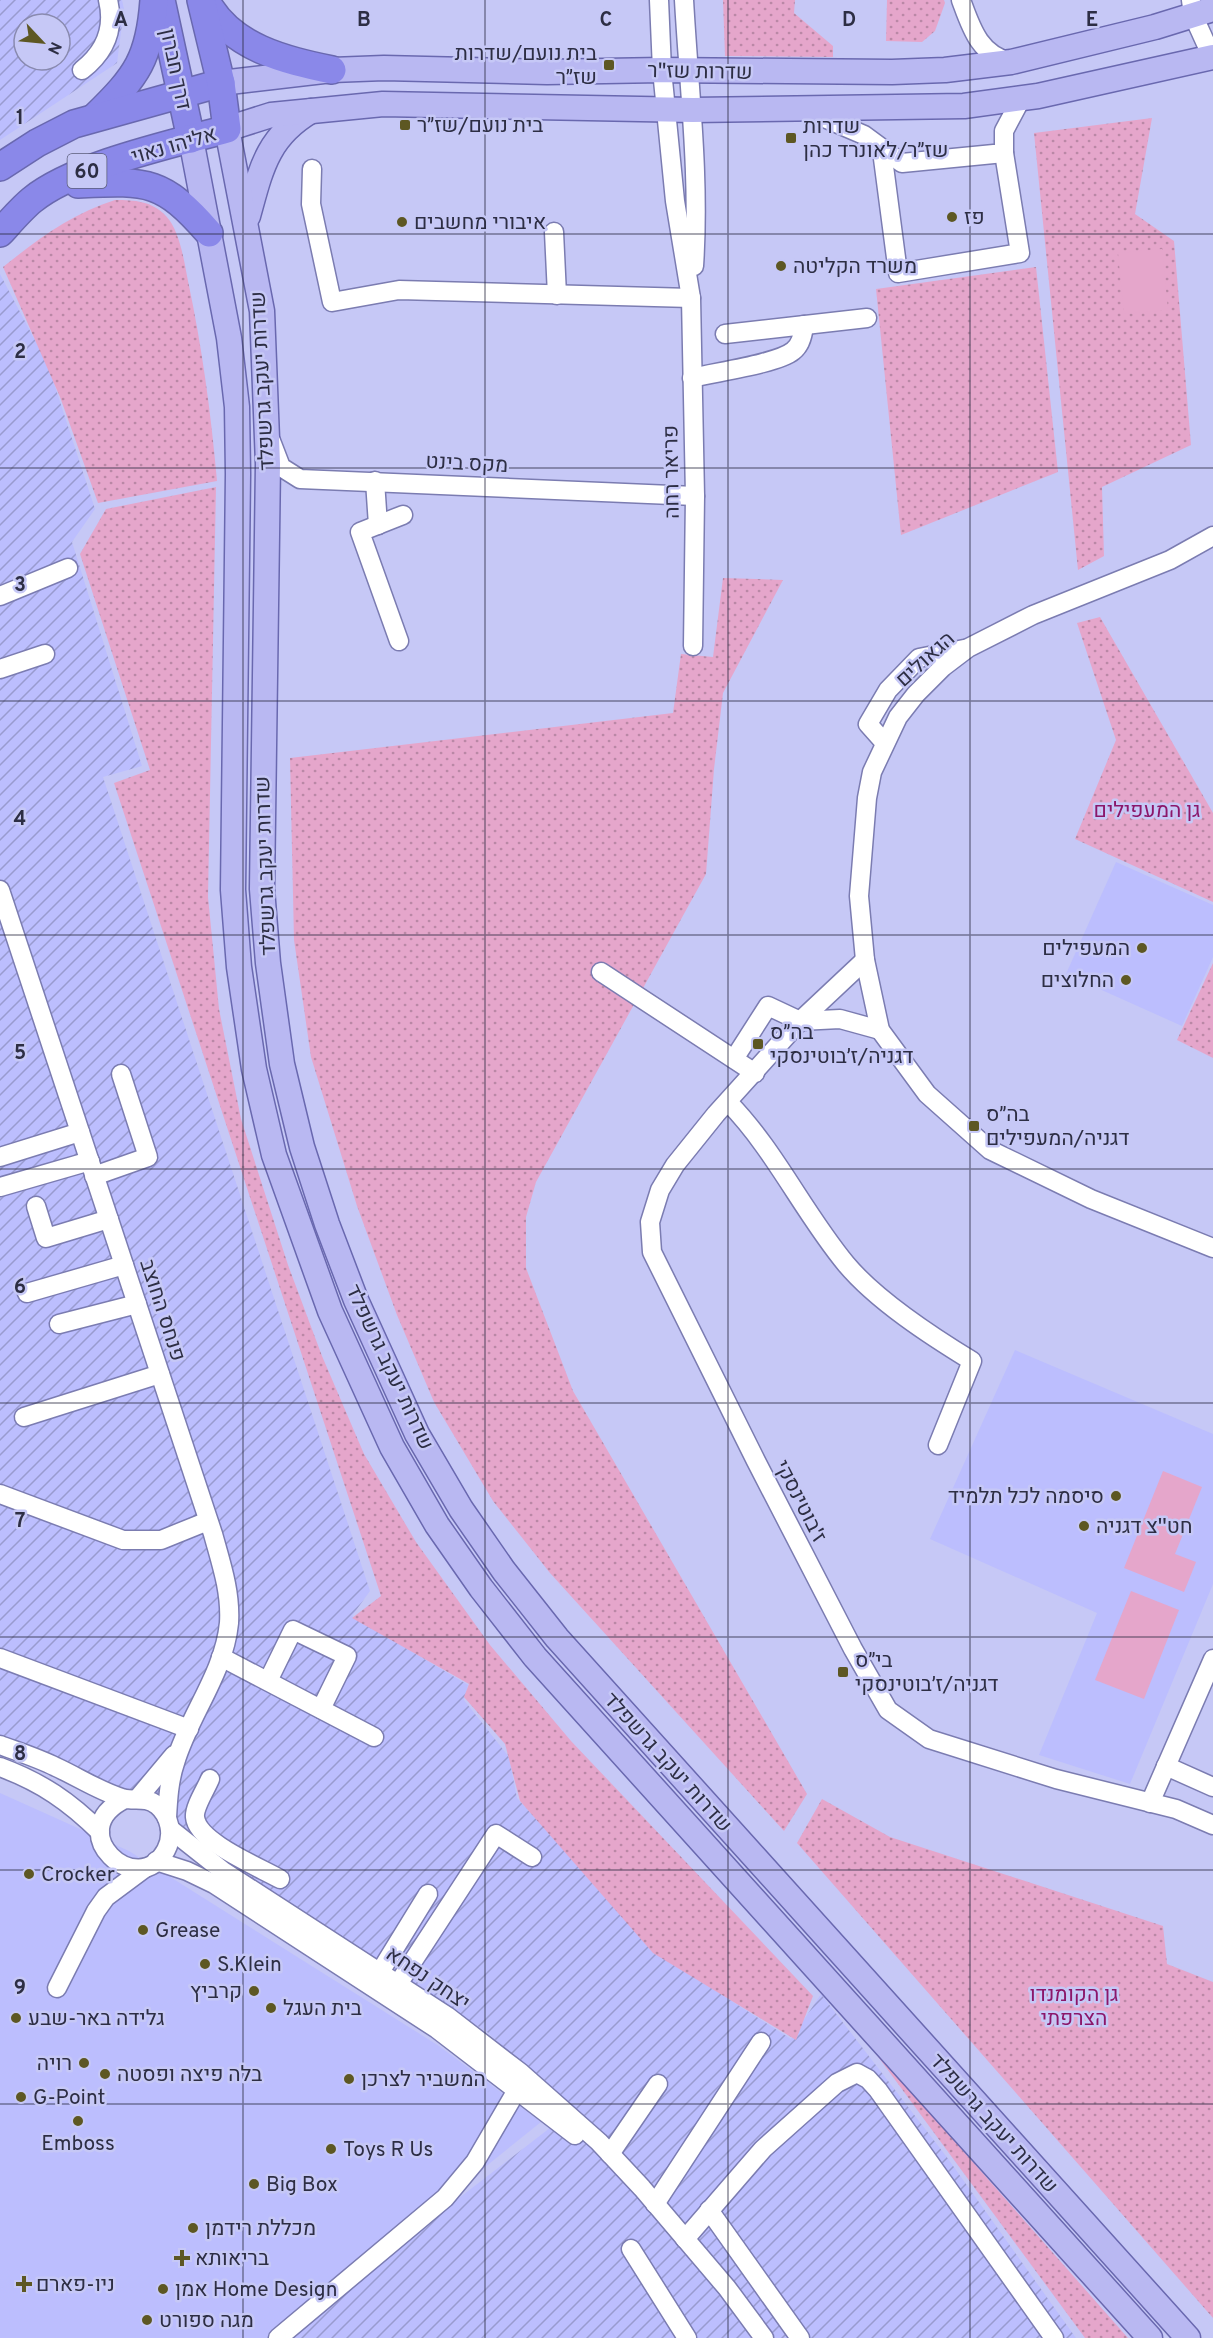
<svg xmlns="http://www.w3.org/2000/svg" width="1213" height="2338" viewBox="0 0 1213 2338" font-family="Overpass,Heebo,sans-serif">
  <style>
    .built { fill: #bcbefe }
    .industrial { fill: url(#industrial-furrows); fill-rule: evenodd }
    .grass { fill: url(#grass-dots) }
    .garden { fill: #e5a6cb }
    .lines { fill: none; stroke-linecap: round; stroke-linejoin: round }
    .minor-casing { stroke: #7b7cb1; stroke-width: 21 }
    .major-casing { stroke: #6968af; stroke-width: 27 }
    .highway-casing { stroke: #6968af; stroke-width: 30 }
    .minor { stroke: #fff; stroke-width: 18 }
    .major { stroke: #b9b8f2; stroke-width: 24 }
    .highway { stroke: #8a88e9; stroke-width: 27 }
    .grid { fill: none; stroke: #2d2e44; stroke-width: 1.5; stroke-opacity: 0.55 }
    .poi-dot { fill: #5d5723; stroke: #c6c8f6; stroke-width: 2 }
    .labels { text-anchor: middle; stroke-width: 5; stroke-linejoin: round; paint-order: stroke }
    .shield { fill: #c6c8f6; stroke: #5b5c79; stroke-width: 1.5 }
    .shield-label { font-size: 20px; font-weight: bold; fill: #2d2e44 }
    .poi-label { font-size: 21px; fill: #2d2e44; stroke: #c6c8f6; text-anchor: start }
    .street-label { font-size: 21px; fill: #2d2e44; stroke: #c6c8f6 }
    .park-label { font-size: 21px; fill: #8b166a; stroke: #c6c8f6 }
    .grid-label { font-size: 20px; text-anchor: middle; font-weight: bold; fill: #2d2e44; stroke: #c6c8f6; stroke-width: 5; stroke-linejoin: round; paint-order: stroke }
  </style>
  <defs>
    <pattern id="industrial-furrows" width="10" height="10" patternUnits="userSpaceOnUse" patternTransform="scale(1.5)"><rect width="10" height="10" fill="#bcbefe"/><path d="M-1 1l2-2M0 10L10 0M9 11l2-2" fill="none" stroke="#999bcf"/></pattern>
    <pattern id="grass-dots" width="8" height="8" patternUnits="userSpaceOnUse" patternTransform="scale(1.5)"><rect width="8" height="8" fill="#e5a6cb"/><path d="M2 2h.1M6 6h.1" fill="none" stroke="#ba88a6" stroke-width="1.8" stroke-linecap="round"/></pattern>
  </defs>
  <rect width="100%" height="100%" fill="#c6c8f6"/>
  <!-- built -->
  <g class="built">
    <path d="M 1116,862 L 1213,905 L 1213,957 L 1182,1026 L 1066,974 Z"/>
    <path d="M 1015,1350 L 1213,1434 L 1213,1584 L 1130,1784 L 1039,1755 L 1097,1613 L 930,1539 Z"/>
    <path d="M 0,1793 L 129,1851 L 439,2046 L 541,2122 L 272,2338 L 0,2338 Z"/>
  </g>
  <!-- industrial -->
  <g class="industrial">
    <path d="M 0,0 L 122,0 L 124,9 L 117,63 L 0,140 ZM 24,24 L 60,24 L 60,60 L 24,60 Z"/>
    <path d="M 0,274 L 48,365 L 95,509 L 72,542 L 142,766 L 103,777 L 370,1591 L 352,1616 L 468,1685 L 464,1700 L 509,1757 L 517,1798 L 660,1955 L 791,2039 L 821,1994 L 946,2156 L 1076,2338 L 277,2338 L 572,2111 L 487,2032 L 329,1931 L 103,1780 L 0,1739 Z"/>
  </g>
  <!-- grass -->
  <g class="grass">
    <path d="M 723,0 L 795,0 L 794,13 L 833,46 L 833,57 L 725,56 Z"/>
    <path d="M 887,0 L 944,0 L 945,3 L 935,31 L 922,42 L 886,41 Z"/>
    <path d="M 1152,118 L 1135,214 L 1174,241 L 1191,445 L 1102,487 L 1104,556 L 1078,570 L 1034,133 Z"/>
    <path d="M 115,200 C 135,200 152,201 166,216 C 180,231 184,261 188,281 C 202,347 211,413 217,481 L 98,503 L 60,397 L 3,267 C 38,239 73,213 115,200 Z"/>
    <path d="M 1036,267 L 1058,472 L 901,535 L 876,289 Z"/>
    <path d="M 216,487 L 208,897 L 219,1009 L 241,1119 L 288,1265 L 322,1356 L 364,1454 L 416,1542 L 490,1645 L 571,1741 L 813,1996 L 796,2040 L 653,1953 L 520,1801 L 505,1744 L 464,1697 L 469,1684 L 352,1618 L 381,1596 L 114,783 L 150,770 L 80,554 L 106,509 Z"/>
    <path d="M 723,578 L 783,580 L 723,693 L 714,769 L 706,874 L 536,1182 L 526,1217 L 526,1268 L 573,1391 L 807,1794 L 784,1831 L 550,1573 L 493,1501 L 434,1402 L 397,1315 L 357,1206 L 311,1057 L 294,940 L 290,758 L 673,713 L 681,654 L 713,657 Z"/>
    <path d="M 1100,617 L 1213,813 L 1213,902 L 1075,839 L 1116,740 L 1077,623 Z"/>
    <path d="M 1213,963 L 1213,1058 L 1177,1040 Z"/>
    <path d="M 822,1799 L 890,1837 L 1163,1926 L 1167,1964 L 1213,1982 L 1213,2318 L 797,1843 Z"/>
    <path d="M 868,2043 L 1128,2338 L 1085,2338 Z"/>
  </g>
  <!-- garden -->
  <g class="garden">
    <path d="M 1162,249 L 1168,310 L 1124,314 L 1118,253 Z"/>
    <path d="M 1163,1471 L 1202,1487 L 1175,1554 L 1196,1562 L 1184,1592 L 1124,1568 Z"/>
    <path d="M 1131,1591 L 1179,1610 L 1144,1699 L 1095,1680 Z"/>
  </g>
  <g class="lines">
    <defs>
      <g id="minor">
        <path d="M 659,0 L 662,70 L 675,201 L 691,298 L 695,496 L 693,646"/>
        <path d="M 684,0 C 689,89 700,177 694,266"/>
        <path d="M 961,0 C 971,27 979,55 1011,62"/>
        <path d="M 1191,0 L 1193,15 L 1212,57"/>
        <path d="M 82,70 C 105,52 115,29 108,0"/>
        <path d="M 808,111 L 864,135 L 902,163 L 1004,153 L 1004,131 L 1021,99"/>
        <path d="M 882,151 L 898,273 L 1020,253 L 1004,153"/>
        <path d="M 312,169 L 311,204 L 332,302 L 399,290 L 691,298"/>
        <path d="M 554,232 L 557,295"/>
        <path d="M 725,334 L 867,318"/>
        <path d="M 692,378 C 715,372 777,364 793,351 C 801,345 803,335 804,325"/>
        <path d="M 271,441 L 281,467 L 300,479 L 695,496"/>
        <path d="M 375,481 L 378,525"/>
        <path d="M 1213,536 L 1170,560 L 1033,615 L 968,648 L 943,667 L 916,694 L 898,717 L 872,772 L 867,798 L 859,896 L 865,960 L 880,1030 L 927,1094 L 990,1150 L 1091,1199 L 1213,1248"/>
        <path d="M 0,596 L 68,568"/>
        <path d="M 399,641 L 360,532 L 403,515"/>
        <path d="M 0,669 L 45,654"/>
        <path d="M 884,742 L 868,724 L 888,690 L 919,658 L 964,649"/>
        <path d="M 0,890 L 213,1534 C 221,1563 231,1592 229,1623 C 224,1674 189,1715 175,1763 C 169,1781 168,1799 167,1818"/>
        <path d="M 865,960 L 800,1021 L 716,1114 L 675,1165 L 660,1190 L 650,1222 L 652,1252 L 756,1461 L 853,1649 L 888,1710 L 929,1739 L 1056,1779 L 1176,1809 L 1213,1825"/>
        <path d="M 601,972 L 755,1073"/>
        <path d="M 734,1059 L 768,1006 L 800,1021 L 840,1019 L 880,1030"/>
        <path d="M 728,1102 C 775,1150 803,1212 846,1264 C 877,1301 931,1336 972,1361 L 938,1445"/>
        <path d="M 0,1157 L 80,1132"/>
        <path d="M 94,1176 L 148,1157 L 121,1074"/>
        <path d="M 0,1187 L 90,1161"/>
        <path d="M 36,1206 L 46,1238 L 109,1219"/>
        <path d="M 27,1293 L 124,1265"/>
        <path d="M 59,1324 L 137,1304"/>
        <path d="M 24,1417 L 160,1374"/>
        <path d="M 0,1494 L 123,1540 L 161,1540 L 208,1521"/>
        <path d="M 221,1657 L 374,1737"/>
        <path d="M 0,1658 L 189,1729"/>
        <path d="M 268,1681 L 293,1630 L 347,1656 L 321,1709"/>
        <path d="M 0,1745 C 19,1752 38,1758 56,1767 C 78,1777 99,1791 122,1798 C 134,1802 145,1796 157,1805 C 170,1816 174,1835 166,1850 C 138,1902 60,1831 125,1799"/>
        <path d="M 1166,1766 L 1213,1787"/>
        <path d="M 0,1767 C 41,1782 70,1802 100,1832"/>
        <path d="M 210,1779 C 206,1789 194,1807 195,1817 C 197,1842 259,1867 280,1879"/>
        <path d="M 138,1798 L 174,1755"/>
        <path d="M 1150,1803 L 1213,1659"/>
        <path d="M 170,1829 L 223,1871 L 447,2016 L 521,2073 L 599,2142 L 642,2188 L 727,2288 L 764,2338"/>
        <path d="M 156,1861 L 187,1871 L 214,1884 L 437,2029 L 575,2135"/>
        <path d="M 380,1972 L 428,1894"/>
        <path d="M 398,1984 L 496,1834 L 532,1857"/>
        <path d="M 57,1988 L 96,1911 L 106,1897 L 145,1868"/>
        <path d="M 610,2154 L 658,2084"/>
        <path d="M 655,2204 L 761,2042"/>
        <path d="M 709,2210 L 800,2338"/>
        <path d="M 685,2239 L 763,2149 L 837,2083 L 857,2073 L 868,2079 L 878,2090 L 1054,2338"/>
        <path d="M 631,2249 L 687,2338"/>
        <path d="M 278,2338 L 445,2198 L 475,2162 L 517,2090"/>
      </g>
      <g id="major">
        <path d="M 221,83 L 332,70 L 384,68 L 547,72 L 662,70 L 892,72 L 945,70 L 1011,62 L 1155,27 L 1213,9"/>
        <path d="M 191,139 L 229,338 L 237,407 L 238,474 L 233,890 L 239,967 L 254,1069 L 274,1155 L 330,1311 L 392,1447 L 437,1525 L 481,1588 L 535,1657 L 1150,2338"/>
        <path d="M 248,216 C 261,169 267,137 311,111"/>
        <path d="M 1188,2338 L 557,1638 L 504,1571 L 461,1509 L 417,1434 L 356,1300 L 327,1224 L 302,1147 L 282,1064 L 268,963 L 262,889 L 268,464 L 262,311 L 227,129 L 271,115 L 383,104 L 693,110 L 964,106 L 1038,96 L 1213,57"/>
      </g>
      <g id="highway">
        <path d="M 161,0 L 191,139"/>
        <path d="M 206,1 C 231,48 285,60 332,70"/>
        <path d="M 96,116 C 137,76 150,58 154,0"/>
        <path d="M 0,167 L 37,143 L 74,124 L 221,83"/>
        <path d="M 78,184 C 147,181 162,179 209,233"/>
        <path d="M 0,233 C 10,222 21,209 32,200 C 75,165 173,144 227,129 L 221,83 L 201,0"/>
      </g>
    </defs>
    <!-- minor casing -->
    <use href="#minor" class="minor-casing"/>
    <!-- major casing -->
    <use href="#major" class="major-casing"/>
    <!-- highway casing -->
    <use href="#highway" class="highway-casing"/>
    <!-- minor -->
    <use href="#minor" class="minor"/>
    <!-- major -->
    <use href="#major" class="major"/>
    <!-- highway -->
    <use href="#highway" class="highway"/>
  </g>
  <!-- grid -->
  <path class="grid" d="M 243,0 L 243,2338M 485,0 L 485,2338M 728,0 L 728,2338M 970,0 L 970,2338M 0,234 L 1213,234M 0,468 L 1213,468M 0,701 L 1213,701M 0,935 L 1213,935M 0,1169 L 1213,1169M 0,1403 L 1213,1403M 0,1637 L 1213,1637M 0,1870 L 1213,1870M 0,2104 L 1213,2104"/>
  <!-- markers -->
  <g class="poi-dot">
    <rect x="603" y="59" width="12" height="12" rx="3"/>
    <rect x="399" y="119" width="12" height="12" rx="3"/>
    <rect x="785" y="132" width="12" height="12" rx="3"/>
    <circle cx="952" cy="217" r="6"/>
    <circle cx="402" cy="222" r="6"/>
    <circle cx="781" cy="266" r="6"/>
    <circle cx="1142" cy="948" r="6"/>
    <circle cx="1126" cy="980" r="6"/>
    <rect x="752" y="1038" width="12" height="12" rx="3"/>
    <rect x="968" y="1120" width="12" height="12" rx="3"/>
    <circle cx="1116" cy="1496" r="6"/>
    <circle cx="1084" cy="1526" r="6"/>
    <rect x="837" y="1666" width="12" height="12" rx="3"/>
    <circle cx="29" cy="1874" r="6"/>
    <circle cx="143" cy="1930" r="6"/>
    <circle cx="205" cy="1964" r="6"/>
    <circle cx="254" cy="1991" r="6"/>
    <circle cx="271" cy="2008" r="6"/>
    <circle cx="16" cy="2018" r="6"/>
    <circle cx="84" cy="2063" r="6"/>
    <circle cx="105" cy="2074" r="6"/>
    <circle cx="349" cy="2079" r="6"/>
    <circle cx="21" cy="2097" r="6"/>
    <circle cx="78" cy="2121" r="6"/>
    <circle cx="331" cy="2149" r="6"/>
    <circle cx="254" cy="2184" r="6"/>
    <circle cx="193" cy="2228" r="6"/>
    <path d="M179 2249h6v6h6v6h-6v6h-6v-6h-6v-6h6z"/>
    <path d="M21 2275h6v6h6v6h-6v6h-6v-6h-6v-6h6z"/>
    <circle cx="163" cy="2289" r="6"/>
    <circle cx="147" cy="2320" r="6"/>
  </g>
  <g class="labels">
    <!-- shield labels -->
    <rect class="shield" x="67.5" y="154" width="39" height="34" rx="4.5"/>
    <g class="shield-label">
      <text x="87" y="178">60</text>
    </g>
    <!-- poi labels -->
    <g class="poi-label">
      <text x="597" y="60" text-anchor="end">בית נועם/שדרות<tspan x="597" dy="24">שז״ר</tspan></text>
      <text x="417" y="132">בית נועם/שז״ר</text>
      <text x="803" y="133">שדרות<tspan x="803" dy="24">שז״ר/לאונרד כהן</tspan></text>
      <text x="964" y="224">פז</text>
      <text x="414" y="229">איבורי מחשבים</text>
      <text x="793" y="273">משרד הקליטה</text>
      <text x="1130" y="955" text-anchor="end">המעפילים</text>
      <text x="1114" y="987" text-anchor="end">החלוצים</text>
      <text x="770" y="1039">בה״ס<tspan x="770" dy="24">דגניה/ז׳בוטינסקי</tspan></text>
      <text x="986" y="1121">בה״ס<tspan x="986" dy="24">דגניה/המעפילים</tspan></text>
      <text x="1104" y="1503" text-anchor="end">סיסמה לכל תלמיד</text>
      <text x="1096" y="1533">חט''צ דגניה</text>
      <text x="855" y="1667">בי״ס<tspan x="855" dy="24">דגניה/ז׳בוטינסקי</tspan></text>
      <text x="41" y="1881">Crocker</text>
      <text x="155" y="1937">Grease</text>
      <text x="217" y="1971">S.Klein</text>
      <text x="242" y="1998" text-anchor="end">קרביץ</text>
      <text x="283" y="2015">בית העגל</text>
      <text x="28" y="2025">גלידה באר-שבע</text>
      <text x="72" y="2070" text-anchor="end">רויה</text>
      <text x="117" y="2081">בלה פיצה ופסטה</text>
      <text x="361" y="2086">המשביר לצרכן</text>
      <text x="33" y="2104">G-Point</text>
      <text x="78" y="2150" text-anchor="middle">Emboss</text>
      <text x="343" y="2156">Toys R Us</text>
      <text x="266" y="2191">Big Box</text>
      <text x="205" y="2235">מכללת רידמן</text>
      <text x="195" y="2265">בריאותא</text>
      <text x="36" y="2291">ניו-פארם</text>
      <text x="175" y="2296">אמן Home Design</text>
      <text x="159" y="2327">מגה ספורט</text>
    </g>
    <!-- street labels -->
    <g class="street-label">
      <text transform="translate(176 69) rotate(78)" y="7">דרך חברון</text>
      <text transform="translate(700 71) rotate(1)" y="7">שדרות שז"ר</text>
      <text transform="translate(174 145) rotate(-16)" y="7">אליהו נאוי</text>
      <text transform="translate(262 381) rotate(-93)" y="7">שדרות יעקב גרשפלד</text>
      <text transform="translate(467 463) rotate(3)" y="7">מקס בינט</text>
      <text transform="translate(671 472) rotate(-91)" y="7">פריאר רחה</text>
      <text transform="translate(925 659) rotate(-42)" y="7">הגאולים</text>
      <text transform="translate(265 866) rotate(-92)" y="7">שדרות יעקב גרשפלד</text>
      <text transform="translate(163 1310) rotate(72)" y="7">פנחס החוצב</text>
      <text transform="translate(390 1367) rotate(65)" y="7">שדרות יעקב גרשפלד</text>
      <text transform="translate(801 1501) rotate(63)" y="7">ז'בוטינסקי</text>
      <text transform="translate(668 1762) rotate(48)" y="7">שדרות יעקב גרשפלד</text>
      <text transform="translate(428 1978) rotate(34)" y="7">יצחק נפחא</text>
      <text transform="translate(994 2123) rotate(48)" y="7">שדרות יעקב גרשפלד</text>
    </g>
    <!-- park labels -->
    <g class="park-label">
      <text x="1147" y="817">גן המעפילים</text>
      <text x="1074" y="2001">גן הקומנדו<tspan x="1074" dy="24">הצרפתי</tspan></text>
    </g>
  </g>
  <g class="grid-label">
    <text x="121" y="26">A</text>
    <text x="364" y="26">B</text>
    <text x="606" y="26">C</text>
    <text x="849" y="26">D</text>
    <text x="1092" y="26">E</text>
    <text x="20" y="124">1</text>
    <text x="20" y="358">2</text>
    <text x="20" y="591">3</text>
    <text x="20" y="825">4</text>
    <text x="20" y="1059">5</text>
    <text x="20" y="1293">6</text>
    <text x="20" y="1527">7</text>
    <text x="20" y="1760">8</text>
    <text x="20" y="1994">9</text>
  </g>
  <!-- north arrow -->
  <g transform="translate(42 42) rotate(116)"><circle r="28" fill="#c6c8f6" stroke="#898aaf" stroke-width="1.5"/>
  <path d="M0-4.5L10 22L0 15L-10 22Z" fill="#5d5723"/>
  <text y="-9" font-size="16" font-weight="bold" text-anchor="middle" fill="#2d2e44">N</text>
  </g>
</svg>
